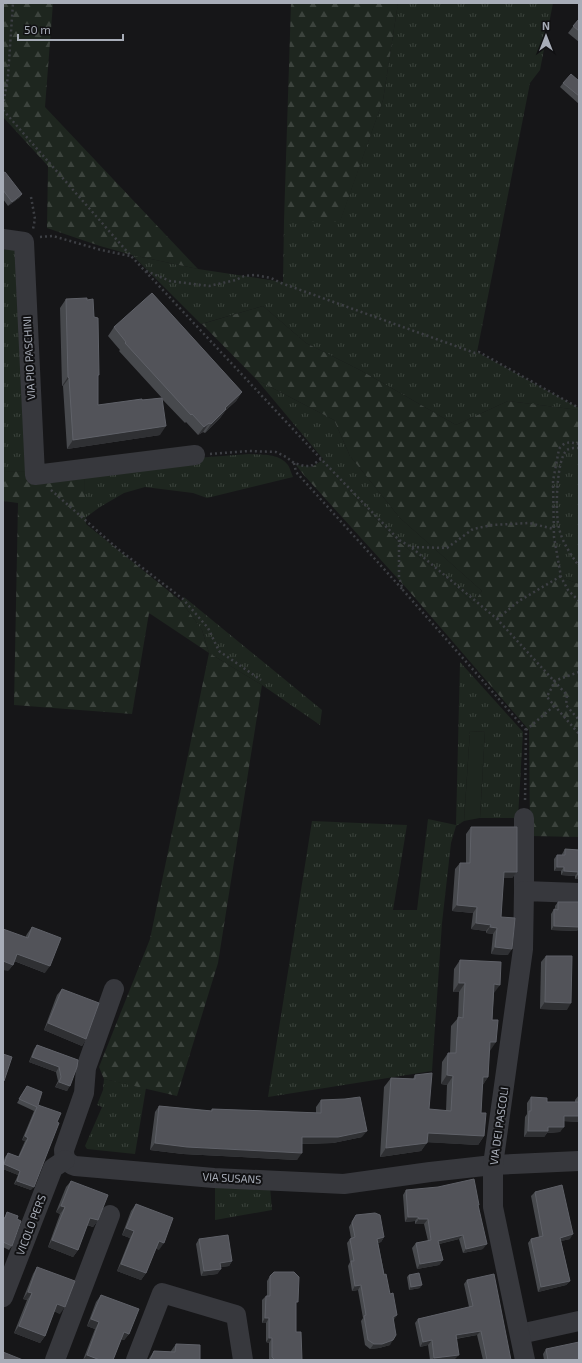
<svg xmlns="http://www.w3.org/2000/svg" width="582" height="1363" viewBox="0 0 582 1363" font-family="'Exo 2',sans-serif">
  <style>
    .grass { fill: url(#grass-tufts) }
    .forest { fill: url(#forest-firs) }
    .garden { fill: #1e261f }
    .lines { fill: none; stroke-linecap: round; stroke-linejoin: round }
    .path { stroke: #3d3f44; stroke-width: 2.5; stroke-dasharray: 2 3; stroke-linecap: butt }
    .minor { stroke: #37383d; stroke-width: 20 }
    .wall { fill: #47494d }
    .shaded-wall { fill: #2f3033 }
    .building { fill: #525359; stroke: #5f6168 }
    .labels { text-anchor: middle; stroke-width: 4; stroke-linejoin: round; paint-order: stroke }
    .street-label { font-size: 11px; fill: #a8adb8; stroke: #111113 }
  </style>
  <defs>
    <pattern id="grass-tufts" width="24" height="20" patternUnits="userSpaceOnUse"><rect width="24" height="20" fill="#1e261f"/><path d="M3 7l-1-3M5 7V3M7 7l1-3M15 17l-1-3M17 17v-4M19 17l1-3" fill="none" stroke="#3c433d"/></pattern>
    <pattern id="forest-firs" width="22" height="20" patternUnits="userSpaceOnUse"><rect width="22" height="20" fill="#1e261f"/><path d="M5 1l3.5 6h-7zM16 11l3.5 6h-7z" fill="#3c433d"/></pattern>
  </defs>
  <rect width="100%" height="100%" fill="#161618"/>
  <!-- grass -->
  <g class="grass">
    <path d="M 398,3 L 553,3 L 540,70 L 530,83 L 477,352 L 579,408 L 579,410 L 508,401 L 456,425 L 360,370 L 306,343 L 263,306 L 201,324 L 132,255 L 198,269 L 283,282 L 284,221 L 340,221 L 383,100 Z"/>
    <path d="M 3,243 L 16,250 L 17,306 L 23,318 L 29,472 L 3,471 Z"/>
    <path d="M 257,380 L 334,420 L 350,456 L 400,518 L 482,591 L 473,603 L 443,575 L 396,540 L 321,461 L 323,459 Z"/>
    <path d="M 567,442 L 579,444 L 579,584 L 561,577 L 554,537 L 553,481 L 559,449 L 562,444 Z"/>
    <path d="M 249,454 C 262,455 279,453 288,465 C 290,468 291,473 293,477 L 207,498 L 193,493 L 145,487 L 124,493 L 100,507 L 85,518 L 84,473 L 195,458 Z"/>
    <path d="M 184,597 L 322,710 L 320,725 L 262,685 L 209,653 L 202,630 L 181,601 Z"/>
    <path d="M 460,662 L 523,732 L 518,818 L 480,818 L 485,732 L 470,731 L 464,821 L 456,826 L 451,843 L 442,923 L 432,1071 L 268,1097 L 312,821 L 407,825 L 393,910 L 417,910 L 428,819 L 456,825 Z"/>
    <path d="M 104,1079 L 146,1088 L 135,1154 L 87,1149 L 85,1146 L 102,1107 L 97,1105 L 103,1090 Z"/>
    <path d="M 215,1183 L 270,1187 L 272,1210 L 215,1220 Z"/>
  </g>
  <!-- forest -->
  <g class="forest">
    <path d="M 3,3 L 53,3 L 45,107 L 198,269 L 132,255 L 100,246 L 47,228 L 48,166 L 3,117 Z"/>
    <path d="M 291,3 L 398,3 L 383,100 L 340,222 L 284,221 Z"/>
    <path d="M 263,306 L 306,343 L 360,370 L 456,425 L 508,401 L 579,410 L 579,444 C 570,442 565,441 559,449 L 553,481 L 554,537 L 561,577 L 579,584 L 579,837 L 530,836 L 529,730 L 409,591 L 303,474 L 296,465 L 312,467 L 321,461 L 396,540 L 443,575 L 473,603 L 482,591 L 400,518 L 350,456 L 334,420 L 257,380 L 202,324 Z"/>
    <path d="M 3,471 L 84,473 L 86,524 L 181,601 L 202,630 L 209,653 L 262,685 L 218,963 L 177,1096 L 104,1079 L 99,1067 L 150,939 L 209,653 L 149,613 L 132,714 L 14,705 L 18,503 L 3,501 Z"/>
  </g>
  <!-- garden -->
  <path class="garden" d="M 470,731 L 485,732 L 480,818 L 464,821 Z"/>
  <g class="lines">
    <!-- path -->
    <g class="path">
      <path d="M 3,106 L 8,76 L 13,3"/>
      <path d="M 3,110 L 131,256 L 321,459 L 399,540 L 411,547 L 497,619 L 567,695 L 566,705 L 579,720"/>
      <path d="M 31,197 L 35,219 L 33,229"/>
      <path d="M 40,237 L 53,236 L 101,250 L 130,256"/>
      <path d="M 146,271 L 170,281 L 209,286 L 236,280 L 244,276 L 255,275 L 271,278 L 281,283 L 475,353 L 479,352 L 579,408"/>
      <path d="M 579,444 C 570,442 565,441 559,449 L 553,481 L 554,537 L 561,577 L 568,590 L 579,601"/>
      <path d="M 579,448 C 575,448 570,448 567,450 C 556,459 555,515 559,528 C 562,542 571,555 579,566"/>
      <path d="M 210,454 L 249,451 L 276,452 L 286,457 L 294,463 L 304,466 L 311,466 L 321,459"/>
      <path d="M 294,463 L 296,472 L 403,590"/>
      <path d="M 51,490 L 118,549 L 183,599 L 208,628 L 219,651 L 261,680"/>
      <path d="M 399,540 L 399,577 L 403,590 L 526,730 L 525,803"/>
      <path d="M 412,547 L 447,548 L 473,529 L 492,525 L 529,523 L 554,529"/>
      <path d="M 497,619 L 519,601 L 561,576"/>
      <path d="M 579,672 L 554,681 C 553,688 549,691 547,697 L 579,734"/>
      <path d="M 526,730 L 554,706"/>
    </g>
    <!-- minor -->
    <g class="minor">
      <path d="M 3,239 L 24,242 L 35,475 L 195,455"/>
      <path d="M 524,891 L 524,818"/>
      <path d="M 114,989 L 86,1068 L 84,1093 L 64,1150 C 64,1159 67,1163 75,1166 L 214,1178 L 344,1184 L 430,1172 L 493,1165 L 579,1161"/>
      <path d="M 3,1297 L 53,1168 L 65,1160"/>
      <path d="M 520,1334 L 579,1321"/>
      <path d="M 55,1360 L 110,1215"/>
      <path d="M 136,1360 L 162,1293 L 236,1315 L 243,1360"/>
      <path d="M 525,1360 L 493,1207 L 493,1165 L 523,949 L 524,891 L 579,893"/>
    </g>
  </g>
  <!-- wall -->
  <g class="wall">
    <path d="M 579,19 L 579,42 L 568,33 Z"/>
    <path d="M 579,81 L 579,104 L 560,87 L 563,83 Z"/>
    <path d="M 3,173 L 22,194 L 19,198 L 8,206 L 3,199 Z"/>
    <path d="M 66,299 L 87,300 L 94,317 L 98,376 L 98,405 L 162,398 L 119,351 L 120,350 L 108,336 L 114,327 L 242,392 L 236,401 L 226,410 L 220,418 L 205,433 L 203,432 L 198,435 L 186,422 L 185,423 L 162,399 L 160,435 L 67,449 L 63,386 L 62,386 L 60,308 Z"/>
    <path d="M 471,827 L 517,872 L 512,878 L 503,878 L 501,917 L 508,955 L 491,954 L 493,934 L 486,933 L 486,931 L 471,929 L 473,913 L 452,911 L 455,869 L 460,863 L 466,863 L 466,834 Z"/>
    <path d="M 565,849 L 579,850 L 579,879 L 575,879 L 575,876 L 561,875 L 561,871 L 554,871 L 554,859 L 557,855 L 562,855 L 562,854 Z"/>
    <path d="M 558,902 L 579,902 L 579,929 L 578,929 L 577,931 L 551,930 L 551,914 L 554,909 L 555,909 L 555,906 Z"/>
    <path d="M 32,927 L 45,973 L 14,961 L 13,965 L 8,971 L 27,934 Z"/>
    <path d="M 546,956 L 567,1010 L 540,1009 L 541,962 Z"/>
    <path d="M 460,960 L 494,993 L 490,1051 L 489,1051 L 488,1077 L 482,1086 L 481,1113 L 484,1136 L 478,1145 L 427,1142 L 421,1151 L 380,1157 L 384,1087 L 391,1078 L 413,1079 L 415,1075 L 429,1109 L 446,1111 L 447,1085 L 441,1084 L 442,1062 L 448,1053 L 450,1053 L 451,1026 L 458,1018 L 459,992 L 453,992 L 454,969 Z"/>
    <path d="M 62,989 L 86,1039 L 82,1046 L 44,1030 L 57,995 Z"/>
    <path d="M 37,1045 L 78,1060 L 67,1091 L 55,1087 L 58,1081 L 56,1072 L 29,1062 L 34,1049 Z"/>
    <path d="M 27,1086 L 38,1105 L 31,1190 L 14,1184 L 18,1175 L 3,1169 L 3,1163 L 5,1157 L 8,1153 L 18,1157 L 25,1141 L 22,1140 L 34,1111 L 17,1103 Z"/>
    <path d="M 579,1095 L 579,1122 L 564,1121 L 560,1132 L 547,1133 L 544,1137 L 524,1137 L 525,1117 L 527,1114 L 527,1103 L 531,1097 L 547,1102 L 575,1102 L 575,1100 Z"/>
    <path d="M 321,1100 L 362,1137 L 333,1143 L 302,1144 L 297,1160 L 183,1154 L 150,1150 L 155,1112 L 159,1106 L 211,1111 L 212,1109 L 316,1113 L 316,1107 Z"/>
    <path d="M 71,1181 L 98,1220 L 93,1227 L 87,1225 L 78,1250 L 73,1257 L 48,1247 L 60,1214 L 56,1212 L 66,1187 Z"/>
    <path d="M 406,1190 L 478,1207 L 483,1249 L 463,1253 L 459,1239 L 439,1244 L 443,1260 L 439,1265 L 417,1269 L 412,1248 L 416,1243 L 428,1241 L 424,1224 L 415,1224 L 415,1221 L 405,1222 L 403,1195 Z"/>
    <path d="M 535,1192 L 570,1239 L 561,1241 L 570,1281 L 566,1285 L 538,1292 L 528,1243 L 531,1239 L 539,1237 L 531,1196 Z"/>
    <path d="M 136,1204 L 159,1250 L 156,1248 L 146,1273 L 141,1280 L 117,1271 L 130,1238 L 122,1235 L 131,1211 Z"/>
    <path d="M 7,1212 L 17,1219 L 12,1246 L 9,1250 L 3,1247 L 3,1218 L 4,1218 Z"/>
    <path d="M 356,1215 L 384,1237 L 381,1242 L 378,1243 L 394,1320 L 390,1345 L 379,1348 L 370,1349 L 365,1345 L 361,1321 L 363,1318 L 358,1290 L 352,1291 L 348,1266 L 350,1262 L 347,1243 L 350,1239 L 351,1238 L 349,1227 Z"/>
    <path d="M 199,1239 L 232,1261 L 229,1266 L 220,1267 L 221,1269 L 217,1274 L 201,1276 L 196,1244 Z"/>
    <path d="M 37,1267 L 60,1314 L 54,1311 L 45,1336 L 40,1343 L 14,1333 L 27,1300 L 23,1299 L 33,1274 Z"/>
    <path d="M 409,1275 L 420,1288 L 409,1290 L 407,1277 Z"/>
    <path d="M 270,1276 L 296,1306 L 296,1332 L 302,1360 L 269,1360 L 269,1343 L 266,1342 L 266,1323 L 262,1323 L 262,1300 L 266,1296 L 267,1296 L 267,1281 Z"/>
    <path d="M 467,1280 L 511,1360 L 483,1360 L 477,1335 L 456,1339 L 455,1359 L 448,1360 L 430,1360 L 428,1345 L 420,1347 L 415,1323 L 418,1319 L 469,1307 L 464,1284 Z"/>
    <path d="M 101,1295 L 129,1334 L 124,1340 L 121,1339 L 113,1360 L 83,1360 L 95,1329 L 87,1326 L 96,1302 Z"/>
    <path d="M 176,1344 L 200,1360 L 148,1360 L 154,1351 L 171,1352 L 171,1351 Z"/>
    <path d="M 546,1349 L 579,1360 L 544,1360 L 543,1354 Z"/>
  </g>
  <!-- shaded-wall -->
  <g class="shaded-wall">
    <path d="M 22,194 L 19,198 L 8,206 L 12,202 Z"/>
    <path d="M 68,377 L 69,378 L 63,386 L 62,386 Z"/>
    <path d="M 242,392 L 236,401 L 226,410 L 220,418 L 205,433 L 211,424 L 225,408 Z"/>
    <path d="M 209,423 L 203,432 L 198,435 L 204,427 Z"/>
    <path d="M 166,426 L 160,435 L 67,449 L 73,440 Z"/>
    <path d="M 557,867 L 564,867 L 561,871 L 554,871 Z"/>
    <path d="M 564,871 L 578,872 L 575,876 L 561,875 Z"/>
    <path d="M 504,872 L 517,872 L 512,878 L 499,878 Z"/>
    <path d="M 578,875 L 579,875 L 579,879 L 575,879 Z"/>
    <path d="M 457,905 L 477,907 L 473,913 L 452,911 Z"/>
    <path d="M 476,923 L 491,925 L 486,931 L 471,929 Z"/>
    <path d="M 554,926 L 579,926 L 579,929 L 578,929 L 577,931 L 551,930 Z"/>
    <path d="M 490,927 L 497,928 L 493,934 L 486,933 Z"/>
    <path d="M 495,947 L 512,949 L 508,955 L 491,954 Z"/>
    <path d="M 17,954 L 50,966 L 45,973 L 12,960 Z"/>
    <path d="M 3,961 L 13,965 L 8,971 L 3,970 Z"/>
    <path d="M 459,983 L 465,983 L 459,992 L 453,992 Z"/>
    <path d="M 494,984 L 500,985 L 494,993 Z"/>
    <path d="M 545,1002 L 571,1003 L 567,1010 L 540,1009 Z"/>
    <path d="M 48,1023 L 86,1039 L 82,1046 L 44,1030 Z"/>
    <path d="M 490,1042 L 496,1042 L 490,1051 L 483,1051 Z"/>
    <path d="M 32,1057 L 59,1067 L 56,1072 L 29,1062 Z"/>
    <path d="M 447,1075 L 453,1076 L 447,1085 L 441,1084 Z"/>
    <path d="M 483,1077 L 488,1077 L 482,1086 Z"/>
    <path d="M 59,1082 L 70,1086 L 67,1091 L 55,1087 Z"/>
    <path d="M 564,1116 L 579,1116 L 579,1122 L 560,1121 Z"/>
    <path d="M 548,1127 L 564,1127 L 560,1132 L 547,1133 L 544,1137 L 524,1137 L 528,1131 Z"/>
    <path d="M 367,1131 L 362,1137 L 333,1143 L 298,1144 L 302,1137 Z"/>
    <path d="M 428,1133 L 484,1136 L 478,1145 L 422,1142 Z"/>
    <path d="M 25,1136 L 28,1138 L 25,1141 L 22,1140 Z"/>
    <path d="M 155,1143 L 302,1153 L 297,1160 L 183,1154 L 150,1150 Z"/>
    <path d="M 427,1143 L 421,1151 L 380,1157 L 386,1148 Z"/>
    <path d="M 4,1164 L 20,1171 L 18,1175 L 3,1169 L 3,1165 Z"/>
    <path d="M 17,1181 L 34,1187 L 31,1190 L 14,1184 Z"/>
    <path d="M 61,1206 L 65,1207 L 60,1214 L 56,1212 Z"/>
    <path d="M 408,1217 L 418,1217 L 415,1221 L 405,1222 Z"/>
    <path d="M 90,1218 L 98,1220 L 93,1227 L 86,1224 Z"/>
    <path d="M 419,1219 L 428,1219 L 424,1224 L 415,1224 Z"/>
    <path d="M 126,1228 L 134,1231 L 130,1238 L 122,1235 Z"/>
    <path d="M 573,1234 L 570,1239 L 557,1242 L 560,1238 Z"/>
    <path d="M 463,1235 L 459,1239 L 435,1245 L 438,1241 Z"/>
    <path d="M 384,1237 L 381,1242 L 374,1244 L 377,1239 Z"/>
    <path d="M 52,1240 L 78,1250 L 73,1257 L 48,1247 Z"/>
    <path d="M 159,1241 L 164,1243 L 159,1250 L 154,1248 Z"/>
    <path d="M 487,1244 L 483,1249 L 463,1253 L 466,1249 Z"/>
    <path d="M 443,1260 L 439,1265 L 417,1269 L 420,1264 Z"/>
    <path d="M 232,1261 L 229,1266 L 217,1268 L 220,1263 Z"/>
    <path d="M 121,1264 L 146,1273 L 141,1280 L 117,1271 Z"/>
    <path d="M 221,1269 L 217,1274 L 201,1276 L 204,1271 Z"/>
    <path d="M 570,1281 L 566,1285 L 538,1292 L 541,1287 Z"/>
    <path d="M 361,1285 L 358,1290 L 352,1291 L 355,1286 Z"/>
    <path d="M 422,1285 L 420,1288 L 409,1290 L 411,1287 Z"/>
    <path d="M 28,1292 L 32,1293 L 27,1300 L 23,1299 Z"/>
    <path d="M 57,1304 L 65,1307 L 60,1314 L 52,1310 Z"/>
    <path d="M 397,1315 L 394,1320 L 393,1317 Z"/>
    <path d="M 265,1318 L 269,1318 L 266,1323 L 262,1323 Z"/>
    <path d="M 91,1319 L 99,1322 L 95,1329 L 87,1326 Z"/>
    <path d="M 19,1326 L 45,1336 L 40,1343 L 14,1333 Z"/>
    <path d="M 481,1331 L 477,1335 L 453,1339 L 456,1335 Z"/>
    <path d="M 124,1332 L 129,1334 L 124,1340 L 119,1338 Z"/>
    <path d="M 269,1338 L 272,1338 L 269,1343 L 266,1342 Z"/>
    <path d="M 393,1340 L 390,1345 L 379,1348 L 370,1349 L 374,1344 Z"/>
    <path d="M 432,1340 L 428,1345 L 420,1347 L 423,1342 Z"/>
    <path d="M 87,1355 L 100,1360 L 83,1360 Z"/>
    <path d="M 459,1355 L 455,1359 L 448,1360 L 432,1360 L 434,1358 Z"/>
  </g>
  <!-- building -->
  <g class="building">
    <path d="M 579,19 L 579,31 L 573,26 Z"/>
    <path d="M 571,74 L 579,81 L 579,96 L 563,83 Z"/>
    <path d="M 5,172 L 22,194 L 12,202 L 3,190 L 3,173 Z"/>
    <path d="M 152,293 L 242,392 L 225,408 L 226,409 L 211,424 L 209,423 L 204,427 L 192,414 L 191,415 L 125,343 L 126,342 L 114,327 Z"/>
    <path d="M 87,298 L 87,300 L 93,299 L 94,317 L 98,318 L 99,375 L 98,375 L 98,405 L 142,399 L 142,400 L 162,398 L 166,426 L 73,440 L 69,378 L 68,377 L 66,299 Z"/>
    <path d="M 471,827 L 517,827 L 517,872 L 504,872 L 501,917 L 515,918 L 512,949 L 495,947 L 497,928 L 490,927 L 491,925 L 476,923 L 477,907 L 457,905 L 460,863 L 470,863 Z"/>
    <path d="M 565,849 L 579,850 L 579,875 L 578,875 L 578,872 L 564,871 L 564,867 L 557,867 L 557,855 L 565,855 Z"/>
    <path d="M 558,902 L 579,902 L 579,927 L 554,926 L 554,909 L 558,910 Z"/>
    <path d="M 32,927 L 61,938 L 50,966 L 17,954 L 13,965 L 3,961 L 3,929 L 28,938 Z"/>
    <path d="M 546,956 L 572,956 L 571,1003 L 545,1002 Z"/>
    <path d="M 460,960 L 501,962 L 500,985 L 494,984 L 492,1020 L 498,1020 L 496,1042 L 490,1042 L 488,1077 L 483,1077 L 481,1113 L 486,1113 L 484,1136 L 428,1133 L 427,1143 L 386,1148 L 391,1078 L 415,1079 L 415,1075 L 432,1073 L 429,1109 L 451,1111 L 453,1076 L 447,1075 L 448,1053 L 456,1053 L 458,1017 L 463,1018 L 465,983 L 459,983 Z"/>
    <path d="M 62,989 L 99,1003 L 86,1039 L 48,1023 Z"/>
    <path d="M 37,1045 L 78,1060 L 77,1067 L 70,1086 L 59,1082 L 61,1077 L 59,1067 L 32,1057 Z"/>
    <path d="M 3,1054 L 12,1057 L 4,1081 L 3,1080 Z"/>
    <path d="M 27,1086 L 42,1092 L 38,1105 L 61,1113 L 57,1122 L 59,1123 L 34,1187 L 17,1181 L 20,1171 L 4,1164 L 8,1153 L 19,1157 L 28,1138 L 25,1136 L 37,1107 L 19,1099 Z"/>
    <path d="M 360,1097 L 367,1131 L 338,1137 L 302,1137 L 302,1153 L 187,1147 L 155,1143 L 159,1106 L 212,1111 L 212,1109 L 321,1113 L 321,1100 L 345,1099 Z"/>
    <path d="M 531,1097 L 547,1098 L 547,1102 L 579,1102 L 579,1116 L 564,1116 L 564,1127 L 548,1127 L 548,1131 L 528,1131 L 529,1111 L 531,1111 Z"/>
    <path d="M 474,1179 L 479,1205 L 478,1205 L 487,1244 L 466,1249 L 463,1235 L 438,1241 L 443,1260 L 420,1264 L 416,1243 L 431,1240 L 428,1219 L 419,1219 L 418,1217 L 408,1217 L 406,1190 L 438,1187 Z"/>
    <path d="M 71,1181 L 108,1195 L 98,1220 L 90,1218 L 78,1250 L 52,1240 L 65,1207 L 61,1206 Z"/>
    <path d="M 562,1185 L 573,1234 L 560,1238 L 570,1281 L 541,1287 L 531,1239 L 543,1236 L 535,1192 Z"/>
    <path d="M 136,1204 L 173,1218 L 164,1243 L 159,1241 L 146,1273 L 121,1264 L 134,1231 L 126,1228 Z"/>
    <path d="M 7,1212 L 18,1216 L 17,1219 L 21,1221 L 12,1246 L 3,1242 L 3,1218 L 5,1218 Z"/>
    <path d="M 375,1213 L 380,1215 L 384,1237 L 377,1239 L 384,1275 L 386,1274 L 390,1294 L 393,1293 L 397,1315 L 393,1317 L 396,1335 L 393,1340 L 382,1344 L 374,1344 L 368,1340 L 364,1316 L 366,1315 L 361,1285 L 355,1286 L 351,1261 L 354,1261 L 350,1239 L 355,1237 L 352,1222 L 356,1215 Z"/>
    <path d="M 228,1235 L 232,1261 L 220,1263 L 221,1269 L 204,1271 L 199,1239 Z"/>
    <path d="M 37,1267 L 75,1281 L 65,1307 L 57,1304 L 45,1336 L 19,1326 L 32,1293 L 28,1292 Z"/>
    <path d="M 274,1272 L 294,1272 L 299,1277 L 298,1302 L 296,1302 L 296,1332 L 301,1332 L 302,1360 L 275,1360 L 272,1357 L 272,1338 L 269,1338 L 269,1318 L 265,1318 L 266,1296 L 270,1296 L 270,1276 Z"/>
    <path d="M 419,1273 L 422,1285 L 411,1287 L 409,1275 Z"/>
    <path d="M 494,1274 L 511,1360 L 487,1360 L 481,1331 L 456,1335 L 459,1355 L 434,1358 L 432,1340 L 423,1342 L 418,1319 L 473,1306 L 467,1280 Z"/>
    <path d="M 101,1295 L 139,1309 L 129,1334 L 124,1332 L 113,1360 L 100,1360 L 87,1355 L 99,1322 L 91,1319 Z"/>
    <path d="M 579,1342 L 579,1360 L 548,1360 L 546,1349 Z"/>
    <path d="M 176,1344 L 200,1345 L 200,1360 L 149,1360 L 151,1358 L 154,1351 L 175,1352 Z"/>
    <path d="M 3,1352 L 23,1360 L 3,1360 Z"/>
  </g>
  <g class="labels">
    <!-- street labels -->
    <g class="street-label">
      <text transform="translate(29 358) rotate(-93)" y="4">VIA PIO PASCHINI</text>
      <text transform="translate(499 1126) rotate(-82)" y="4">VIA DEI PASCOLI</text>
      <text transform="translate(232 1178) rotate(3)" y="4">VIA SUSANS</text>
      <text transform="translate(31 1225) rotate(-69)" y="4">VICOLO PERS</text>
    </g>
  </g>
  <!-- border -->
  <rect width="582" height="1363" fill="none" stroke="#a8adb8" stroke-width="8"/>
  <!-- north arrow -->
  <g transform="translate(546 36)" stroke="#111113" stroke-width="3" paint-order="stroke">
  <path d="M0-3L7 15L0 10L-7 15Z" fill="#a8adb8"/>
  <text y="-6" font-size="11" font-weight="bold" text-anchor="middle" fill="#a8adb8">N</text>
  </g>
  <!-- scale -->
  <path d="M18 34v6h105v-6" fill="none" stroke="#a8adb8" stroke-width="2"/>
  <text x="24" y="34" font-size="12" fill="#a8adb8" stroke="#111113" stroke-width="3" paint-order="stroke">50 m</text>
</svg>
